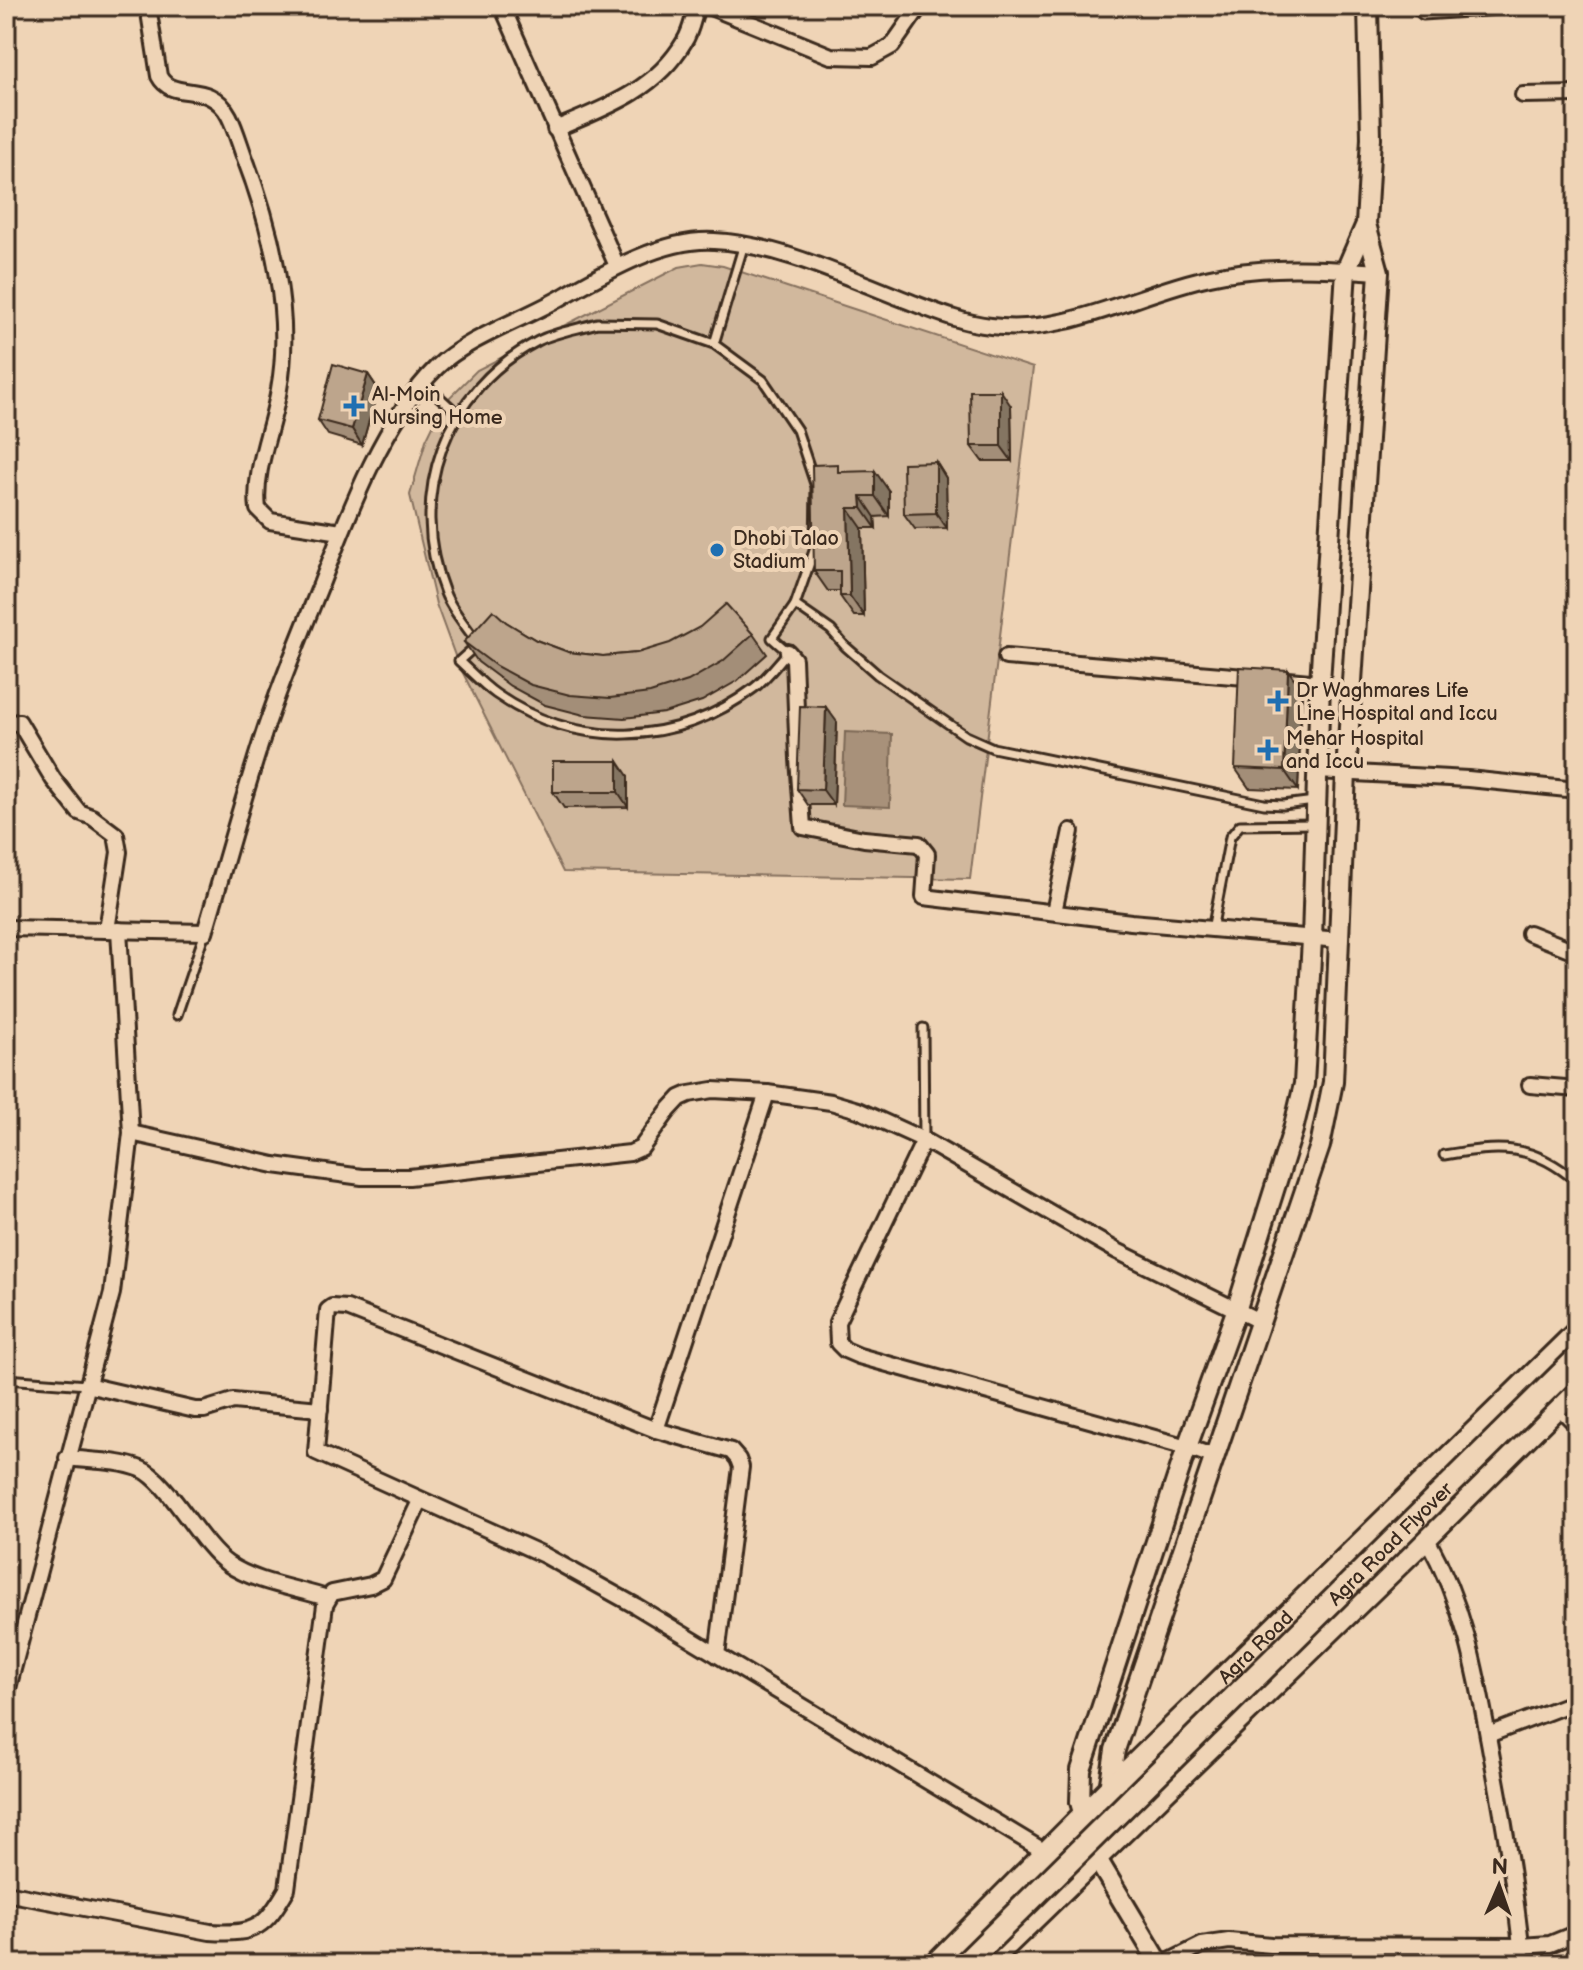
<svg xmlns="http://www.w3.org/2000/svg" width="1583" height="1970" viewBox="0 0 1583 1970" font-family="'Balsamiq Sans',sans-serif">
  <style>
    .green { fill: #d1b89d; stroke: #86715e; stroke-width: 2 }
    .water { fill: #a8917a; stroke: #7c6855; stroke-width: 2 }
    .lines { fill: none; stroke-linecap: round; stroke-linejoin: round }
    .service-casing { stroke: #3b2a1e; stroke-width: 13 }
    .minor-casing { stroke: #3b2a1e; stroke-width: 20 }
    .tertiary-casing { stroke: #3b2a1e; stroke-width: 24 }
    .trunk-casing { stroke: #3b2a1e; stroke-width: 28 }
    .service { stroke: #efd4b6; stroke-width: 7 }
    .minor { stroke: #efd4b6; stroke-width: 14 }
    .tertiary { stroke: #efd4b6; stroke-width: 18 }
    .trunk { stroke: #efd4b6; stroke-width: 22 }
    .trunk-bridge-casing { stroke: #3b2a1e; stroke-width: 28; stroke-linecap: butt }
    .trunk-bridge { stroke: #efd4b6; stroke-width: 22 }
    .wall { fill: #a38e78; stroke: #3b2a1e; stroke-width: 2 }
    .shaded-wall { fill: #847462; stroke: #3b2a1e; stroke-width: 2 }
    .building { fill: #bda58c; stroke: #3b2a1e; stroke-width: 2 }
    .poi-dot { fill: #1f6fb2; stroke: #efd4b6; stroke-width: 3 }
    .labels { text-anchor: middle; stroke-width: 8; stroke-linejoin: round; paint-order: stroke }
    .poi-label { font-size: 20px; fill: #3b2a1e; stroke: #efd4b6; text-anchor: start }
    .street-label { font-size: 20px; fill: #3b2a1e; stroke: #efd4b6 }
  </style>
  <rect width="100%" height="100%" fill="#efd4b6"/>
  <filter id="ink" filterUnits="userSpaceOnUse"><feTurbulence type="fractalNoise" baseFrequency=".0125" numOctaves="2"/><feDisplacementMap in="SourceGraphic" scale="16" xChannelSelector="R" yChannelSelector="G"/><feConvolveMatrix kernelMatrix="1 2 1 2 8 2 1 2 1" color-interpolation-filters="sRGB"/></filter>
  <g filter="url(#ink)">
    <!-- green -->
    <path class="green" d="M 702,263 L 723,266 L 1033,368 L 970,879 L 563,872 L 457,661 L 436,604 L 410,495 L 426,440 L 444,403 L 477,370 L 679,267 Z"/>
    <!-- water -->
    <path class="water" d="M 845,732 L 892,734 L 890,807 L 842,805 Z"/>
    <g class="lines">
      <defs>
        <g id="service">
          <path d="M 1348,6 L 1365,7"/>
          <path d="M 1412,6 L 1423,15 L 1560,6"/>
          <path d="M 597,323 L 657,324 L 714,344 L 763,380 L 797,430 L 816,487 L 815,548 L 795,605 L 772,638 L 788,652 C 777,664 767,678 754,688 C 676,747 577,750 496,694 C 483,685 471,672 459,661 L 478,644 C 468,628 452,611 445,593 C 406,496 445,389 538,341 C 555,332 578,329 597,323 Z"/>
          <path d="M 714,344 L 744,244"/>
          <path d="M 424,383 L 458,414"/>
          <path d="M 795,605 L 831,630 L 845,646 L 878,675 L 966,736 L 993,748 L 1264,804 L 1283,805 L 1315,801"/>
          <path d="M 1212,930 L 1230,837 L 1240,825 L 1315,824"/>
          <path d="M 177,1015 L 205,932"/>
          <path d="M 923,1028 L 924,1140"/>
          <path d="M 1444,1155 C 1500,1146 1531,1142 1577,1182"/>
          <path d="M 6,1379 L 87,1385"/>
          <path d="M 1556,1409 L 1577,1430"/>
        </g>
        <g id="minor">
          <path d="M 148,6 L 159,76 C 173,103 209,78 229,116 C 235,128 239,142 244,156 C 271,226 293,314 279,389 C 273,428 253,470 258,509 L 270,521 L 341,532"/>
          <path d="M 502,6 L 617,266"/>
          <path d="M 708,6 L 831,56 L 872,57 L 892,46 L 920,6"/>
          <path d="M 1523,95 L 1577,94"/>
          <path d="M 555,129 C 605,108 655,91 684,42 C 691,32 693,18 697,6"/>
          <path d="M 788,652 L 794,659 L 798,759 L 803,827 L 864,839 L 919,844 L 927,854 L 924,897 L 1131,922 L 1339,940"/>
          <path d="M 1006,657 L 1257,678"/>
          <path d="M 1278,679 L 1320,683"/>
          <path d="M 6,724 L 19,722 L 53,779 L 79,812 L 92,817 L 116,835 L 119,852 L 107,930"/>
          <path d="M 1317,771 L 1468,779 L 1577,790"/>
          <path d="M 1054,912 L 1071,831"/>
          <path d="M 6,928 L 205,932 C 225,865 243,797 265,730 C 281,682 301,634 320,587 C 347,517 383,420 437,367 C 467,338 527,318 564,296 C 606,272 664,238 714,241 C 780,244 852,280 913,303 C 939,313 964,323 991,326 C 1067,336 1138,292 1210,277 C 1264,265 1324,268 1379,272"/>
          <path d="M 1529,933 L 1577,952"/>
          <path d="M 1530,1085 L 1577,1089"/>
          <path d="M 131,1133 L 274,1165 L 362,1177 L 409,1177 L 630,1153 L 641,1148 L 668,1111 L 680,1098 L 689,1094 L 713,1090 L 767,1093 L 831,1102 L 858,1110 L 924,1140 L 1117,1251 L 1261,1322"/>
          <path d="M 924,1140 L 837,1322 L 838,1343 L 845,1350 L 859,1356 L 1187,1447 L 1215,1457"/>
          <path d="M 87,1385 L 195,1410 L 204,1410 L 233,1401 L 320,1409"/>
          <path d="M 656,1430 L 767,1093"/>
          <path d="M 67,1458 C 92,1461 118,1460 141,1469 C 169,1481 199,1544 228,1564 C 256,1583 296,1588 327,1598"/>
          <path d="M 1426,1537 C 1467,1611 1477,1676 1492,1758 C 1505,1826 1516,1895 1523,1964"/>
          <path d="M 717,1655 L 741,1467 L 738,1459 L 731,1451 L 656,1430 L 347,1308 L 332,1307 L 328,1310 L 316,1452 L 544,1555 L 636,1606 L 1047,1853 L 1053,1856"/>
          <path d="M 6,1708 L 7,1692 L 112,1293 L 131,1133 L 119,930"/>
          <path d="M 1488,1735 L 1577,1701"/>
          <path d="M 6,1893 L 210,1932 C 256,1935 265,1927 287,1889 L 325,1605 L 332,1593 L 371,1585 L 383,1579 L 420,1501"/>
          <path d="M 1164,1964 L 1202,1945 L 1229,1941 L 1271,1945 L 1521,1946 L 1550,1944 L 1577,1933"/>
        </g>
        <g id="tertiary">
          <path d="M 1108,1796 L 1115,1750 L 1320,1146 L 1333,1082 L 1346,772 L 1379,272 L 1366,224 L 1371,138 L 1368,6"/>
          <path d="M 1160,1964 L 1096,1857 L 1080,1802 L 1081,1770 L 1187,1447 L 1236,1311 L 1293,1130 L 1304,1084 L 1312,939 L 1320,683 L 1346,270 L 1366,224"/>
        </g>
        <g id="trunk">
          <path id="s1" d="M 936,1964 L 1107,1792 L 1577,1333"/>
          <path d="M 986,1964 L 1426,1537 L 1577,1386"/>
        </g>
      </defs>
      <!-- service casing -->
      <use href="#service" class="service-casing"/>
      <!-- minor casing -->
      <use href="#minor" class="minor-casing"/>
      <!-- tertiary casing -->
      <use href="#tertiary" class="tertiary-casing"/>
      <!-- trunk casing -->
      <use href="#trunk" class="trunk-casing"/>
      <!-- service -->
      <use href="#service" class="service"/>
      <!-- minor -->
      <use href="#minor" class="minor"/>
      <!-- tertiary -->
      <use href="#tertiary" class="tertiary"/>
      <!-- trunk -->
      <use href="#trunk" class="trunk"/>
      <defs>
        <g id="trunk-bridge">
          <path id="s2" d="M 965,1964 L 1577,1359"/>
        </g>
      </defs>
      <!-- trunk-bridge casing -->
      <use href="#trunk-bridge" class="trunk-bridge-casing"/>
      <!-- trunk-bridge -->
      <use href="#trunk-bridge" class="trunk-bridge"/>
    </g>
    <!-- wall -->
    <g class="wall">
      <path d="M 368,374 L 378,389 L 362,445 L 328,435 L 318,420 Z"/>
      <path d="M 1011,406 L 1012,461 L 982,461 L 971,446 Z"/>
      <path d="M 936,462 L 946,478 L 947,528 L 915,529 L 904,514 Z"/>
      <path d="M 843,471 L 889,491 L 889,516 L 875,517 L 876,528 L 862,528 L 864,616 L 854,616 L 840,596 L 840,591 L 828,591 L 814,571 Z"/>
      <path d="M 506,622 L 536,640 L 568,652 L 603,656 L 637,653 L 753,634 L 767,654 L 737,681 L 702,701 L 664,713 L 624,718 L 584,715 L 545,705 L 510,686 L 478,662 L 464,642 Z"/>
      <path d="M 1288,670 L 1302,690 L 1298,790 L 1249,788 L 1235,768 Z"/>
      <path d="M 837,722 L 834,805 L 808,805 L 797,789 Z"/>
      <path d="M 628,776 L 628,807 L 564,808 L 553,792 Z"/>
    </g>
    <!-- shaded-wall -->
    <g class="shaded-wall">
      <path d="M 368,374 L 378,389 L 362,445 L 352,429 Z"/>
      <path d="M 1001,391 L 1011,406 L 1012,461 L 1001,446 Z"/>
      <path d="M 936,462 L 946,478 L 947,528 L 936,513 Z"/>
      <path d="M 875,471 L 889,491 L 889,516 L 875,496 Z"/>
      <path d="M 861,496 L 875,517 L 876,528 L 862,508 Z"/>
      <path d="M 848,508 L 862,528 L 864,616 L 850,596 Z"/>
      <path d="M 1288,670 L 1302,690 L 1298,790 L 1284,770 Z"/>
      <path d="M 826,707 L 837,722 L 834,805 L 823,790 Z"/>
      <path d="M 618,761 L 628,776 L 628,807 L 618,792 Z"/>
    </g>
    <!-- building -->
    <g class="building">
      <path d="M 333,364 L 368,374 L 352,429 L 318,420 Z"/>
      <path d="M 970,391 L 1001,391 L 1001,446 L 971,446 Z"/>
      <path d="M 936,462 L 936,513 L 904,514 L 903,463 Z"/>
      <path d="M 838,464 L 838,472 L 875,471 L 875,496 L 861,496 L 862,508 L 848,508 L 850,596 L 840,596 L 840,571 L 814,571 L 812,465 Z"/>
      <path d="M 726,604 L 753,634 L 723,661 L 688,681 L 650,693 L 610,698 L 570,695 L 531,685 L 496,666 L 464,642 L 493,610 L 506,622 L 536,640 L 568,652 L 603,656 L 637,653 L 670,643 L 700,627 Z"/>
      <path d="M 1239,667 L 1288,670 L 1284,770 L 1235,768 Z"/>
      <path d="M 800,706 L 826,707 L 823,790 L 797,789 Z"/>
      <rect x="553" y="761" width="65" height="31"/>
    </g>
  </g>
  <!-- markers -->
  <g class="poi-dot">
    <path d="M350 394h8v8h8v8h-8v8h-8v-8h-8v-8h8z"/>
    <circle cx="717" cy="550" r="8"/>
    <path d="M1274 689h8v8h8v8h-8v8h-8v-8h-8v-8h8z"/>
    <path d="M1264 738h8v8h8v8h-8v8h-8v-8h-8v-8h8z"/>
  </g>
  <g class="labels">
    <!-- poi labels -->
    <g class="poi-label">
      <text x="372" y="401">Al-Moin<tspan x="372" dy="23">Nursing Home</tspan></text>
      <text x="733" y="545">Dhobi Talao<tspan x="733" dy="23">Stadium</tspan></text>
      <text x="1296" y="697">Dr Waghmares Life<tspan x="1296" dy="23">Line Hospital and Iccu</tspan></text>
      <text x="1286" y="745">Mehar Hospital<tspan x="1286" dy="23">and Iccu</tspan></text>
    </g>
    <!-- street labels -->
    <g class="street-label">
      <text dy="7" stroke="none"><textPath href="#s2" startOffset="598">Agra Road Flyover</textPath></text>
      <text dy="7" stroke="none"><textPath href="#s1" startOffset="450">Agra Road</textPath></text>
    </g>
  </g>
  <!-- margin -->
  <rect width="1583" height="1970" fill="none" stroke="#efd4b6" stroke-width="32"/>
  <rect x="16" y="16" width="1551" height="1938" fill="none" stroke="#3b2a1e" stroke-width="3" filter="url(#ink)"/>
  <!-- north arrow -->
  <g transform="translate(1499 1886) rotate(2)" stroke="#efd4b6" stroke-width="6" paint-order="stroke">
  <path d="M0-6L14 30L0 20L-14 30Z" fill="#3b2a1e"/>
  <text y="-12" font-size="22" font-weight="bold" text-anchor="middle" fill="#3b2a1e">N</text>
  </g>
</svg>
